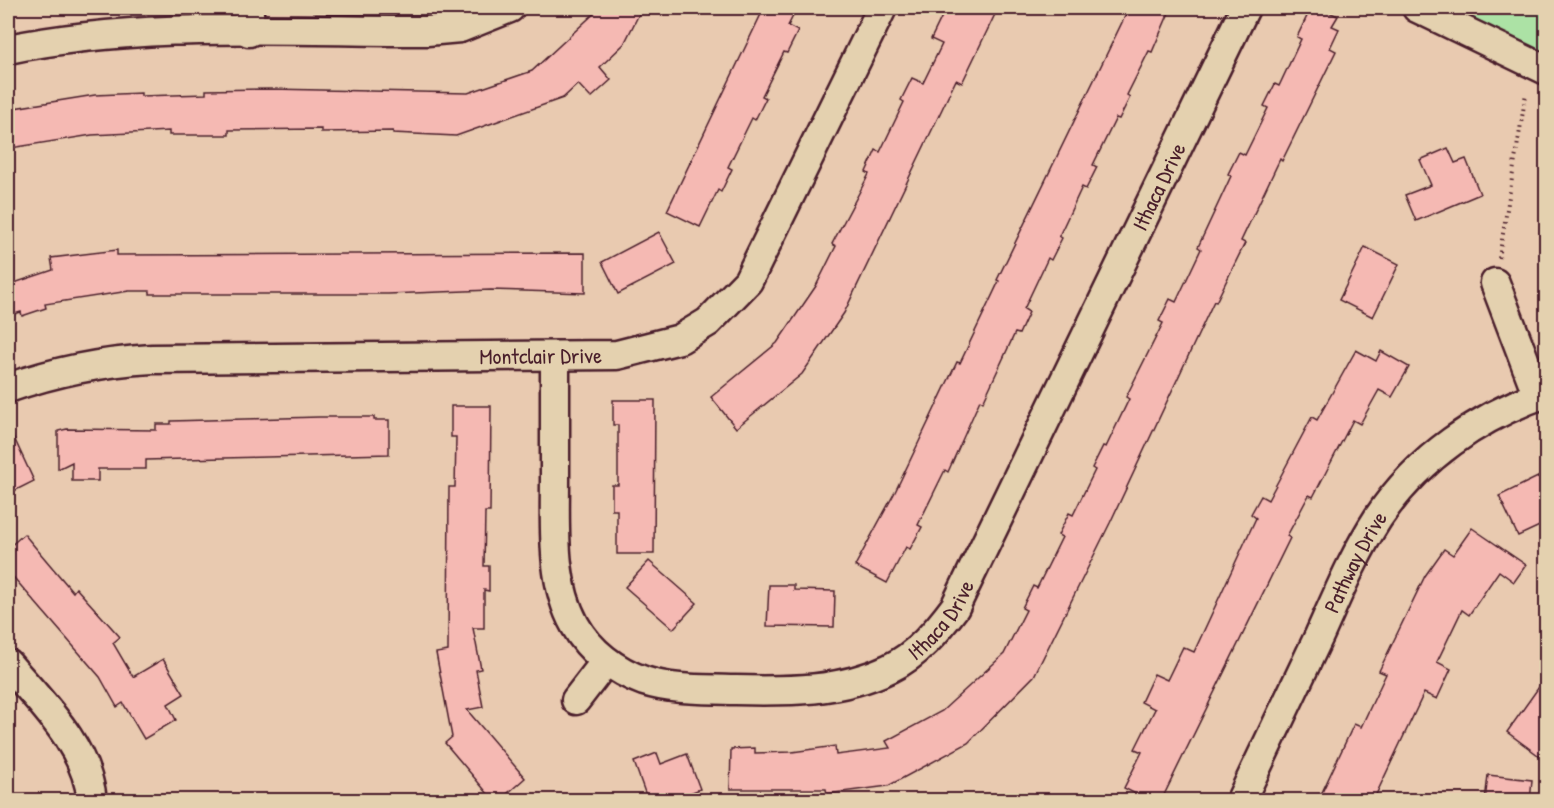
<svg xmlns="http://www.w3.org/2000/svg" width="1554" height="808" viewBox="0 0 1554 808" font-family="'Patrick Hand',sans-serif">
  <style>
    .green { fill: #ace2a5; stroke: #7b8068; stroke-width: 1.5 }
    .building { fill: #f5b9b3; stroke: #4a1f2b; stroke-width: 1.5 }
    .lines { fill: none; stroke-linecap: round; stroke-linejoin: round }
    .minor-casing { stroke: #4a1f2b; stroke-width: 33 }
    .path { stroke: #4a1f2b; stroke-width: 4; stroke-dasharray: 1.5 4.5; stroke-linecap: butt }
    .minor { stroke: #e4d1af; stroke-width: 28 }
    .labels { text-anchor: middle; stroke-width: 4.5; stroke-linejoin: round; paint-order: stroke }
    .street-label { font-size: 22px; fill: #4a1f2b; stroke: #e4d1af }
  </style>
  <rect width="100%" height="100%" fill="#e9cab0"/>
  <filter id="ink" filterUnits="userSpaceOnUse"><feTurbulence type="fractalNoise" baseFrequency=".0167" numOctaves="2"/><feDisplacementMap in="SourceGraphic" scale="12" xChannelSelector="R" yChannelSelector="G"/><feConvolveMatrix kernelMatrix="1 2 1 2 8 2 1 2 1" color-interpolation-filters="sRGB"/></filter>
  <g filter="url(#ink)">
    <!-- green -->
    <path class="green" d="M 1417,8 L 1546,8 L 1546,70 Z"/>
    <!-- building -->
    <g class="building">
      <path d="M 600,8 L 642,8 L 624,44 L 600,67 L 611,80 L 591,98 L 578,84 L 563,98 L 456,136 L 393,133 L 393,131 L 321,132 L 321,129 L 229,130 L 229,135 L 169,135 L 169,131 L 92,135 L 11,148 L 8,109 L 95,95 L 141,93 L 141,96 L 206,94 L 206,90 L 271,89 L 468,93 L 532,71 Z"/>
      <path d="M 764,8 L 797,8 L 788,26 L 798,31 L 787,53 L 784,52 L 762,96 L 766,98 L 755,120 L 752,118 L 728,167 L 732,169 L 721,192 L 718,190 L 700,227 L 667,211 Z"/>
      <path d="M 946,8 L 998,8 L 962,83 L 956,80 L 844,313 L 802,374 L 736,428 L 711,397 L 777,343 L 816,286 L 836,246 L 832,244 L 869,174 L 866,172 L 876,150 L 880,152 L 904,102 L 901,100 L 912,78 L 923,83 L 942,44 L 931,39 Z"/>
      <path d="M 1129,8 L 1171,8 L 1152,52 L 1149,51 L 1127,95 L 1130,97 L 1119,119 L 1116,118 L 1093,165 L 1097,167 L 1086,189 L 1082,187 L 1059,236 L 1062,238 L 1051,260 L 1048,258 L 1024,309 L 1029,312 L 1019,334 L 1015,333 L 983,402 L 980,400 L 948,472 L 945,470 L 918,525 L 922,527 L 910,549 L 906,547 L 887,583 L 855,566 L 895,492 L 957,362 L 960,363 L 999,281 L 997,280 Z"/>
      <path d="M 1311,8 L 1320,8 L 1338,16 L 1332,26 L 1339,29 L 1330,48 L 1336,51 L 1282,161 L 1280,159 L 1241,241 L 1245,243 L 1216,302 L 1214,301 L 1110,523 L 1034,676 L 968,743 L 888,786 L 827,794 L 826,789 L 730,789 L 731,749 L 755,748 L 755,753 L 792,752 L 835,746 L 836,755 L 890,748 L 886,741 L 942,711 L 1004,654 L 1026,610 L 1022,608 L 1033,586 L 1037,588 L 1062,537 L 1058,535 L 1069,513 L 1073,515 L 1095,470 L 1092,468 L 1103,446 L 1106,447 L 1129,399 L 1126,397 L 1163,323 L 1159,321 L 1170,299 L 1176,302 L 1201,249 L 1198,247 L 1231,176 L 1228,174 L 1239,152 L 1245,155 L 1268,108 L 1264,106 L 1275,84 L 1279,86 L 1301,39 L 1297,37 Z"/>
      <path d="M 1448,148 L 1455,163 L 1466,159 L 1480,194 L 1416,221 L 1405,195 L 1431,185 L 1420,160 Z"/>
      <path d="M 659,232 L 676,264 L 618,294 L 602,262 Z"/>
      <path d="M 1365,247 L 1399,264 L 1373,317 L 1339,300 Z"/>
      <path d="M 117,250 L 117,255 L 585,253 L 585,293 L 491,290 L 388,294 L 150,294 L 150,291 L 129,291 L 45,304 L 46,308 L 22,316 L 21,312 L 8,316 L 8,285 L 53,270 L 51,258 Z"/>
      <path d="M 1356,350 L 1376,361 L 1381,351 L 1409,367 L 1392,397 L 1379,390 L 1360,424 L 1353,420 L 1313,497 L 1309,495 L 1287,536 L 1290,538 L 1161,801 L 1149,801 L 1124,788 L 1142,752 L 1135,749 L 1155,709 L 1141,702 L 1154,674 L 1167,680 L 1183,647 L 1194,652 L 1256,518 L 1251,514 L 1261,496 L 1268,500 L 1312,417 L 1317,420 Z"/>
      <path d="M 613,400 L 655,400 L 654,554 L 617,554 L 617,510 L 612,510 L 612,485 L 618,485 L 618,425 L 613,425 Z"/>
      <path d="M 451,406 L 491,406 L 490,512 L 485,512 L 484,566 L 489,566 L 489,591 L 484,590 L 484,628 L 473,628 L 481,669 L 476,670 L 483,707 L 467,710 L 525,778 L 499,801 L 494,801 L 445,743 L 452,737 L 436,653 L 448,651 L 449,487 L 455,487 L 456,437 L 451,437 Z"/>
      <path d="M 319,417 L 374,417 L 374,420 L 389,420 L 389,454 L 146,460 L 146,469 L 98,469 L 98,481 L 72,481 L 72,462 L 58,469 L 58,431 L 67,429 L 156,430 L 156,424 L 171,424 L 171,421 Z"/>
      <path d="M 8,425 L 34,481 L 8,494 Z"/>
      <path d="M 1546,473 L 1546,523 L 1518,536 L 1499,496 Z"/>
      <path d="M 1472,528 L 1526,565 L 1514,582 L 1499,571 L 1469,615 L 1462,610 L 1437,662 L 1451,669 L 1437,699 L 1424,693 L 1373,801 L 1318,801 L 1354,724 L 1361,727 L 1386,674 L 1379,671 L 1425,576 L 1444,549 L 1453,555 Z"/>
      <path d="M 24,534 L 73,592 L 76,588 L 120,637 L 113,643 L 133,677 L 163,659 L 184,694 L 168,704 L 176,720 L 144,739 L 123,703 L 117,707 L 100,677 L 8,571 L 8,548 Z"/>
      <path d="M 649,561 L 697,603 L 673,629 L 625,587 Z"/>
      <path d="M 769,585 L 794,585 L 794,590 L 835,591 L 834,627 L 767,626 Z"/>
      <path d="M 1546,677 L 1546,761 L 1507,732 Z"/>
      <path d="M 657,753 L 661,764 L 687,754 L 700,789 L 670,801 L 648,801 L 634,762 Z"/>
      <path d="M 1488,775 L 1532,780 L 1530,801 L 1485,801 Z"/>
    </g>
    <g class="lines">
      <defs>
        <g id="minor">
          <path d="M 249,8 L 249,32"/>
          <path d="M 1417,8 L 1546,70"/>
          <path d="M 8,49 C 145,21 288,31 427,31 L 460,28 L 510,8"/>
          <path d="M 1495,283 L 1538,396"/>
          <path id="s1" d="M 555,356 C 555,397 555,438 555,478 C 555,527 551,582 575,625 C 590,652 616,671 644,681 C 672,690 701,689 730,690 C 784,691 839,693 890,668 C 917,655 937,631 955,607 L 1245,8"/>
          <path id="s2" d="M 8,388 C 56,371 101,362 152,359 L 617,355 L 680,339 L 708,322 L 748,281 L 882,8"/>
          <path d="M 8,664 C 42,704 86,745 92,800"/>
          <path d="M 576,700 L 606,661"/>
          <path id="s3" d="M 1241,800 C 1267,746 1293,691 1319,636 C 1337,596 1354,555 1378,518 C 1418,458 1479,416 1546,393"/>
        </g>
      </defs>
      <!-- minor casing -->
      <use href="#minor" class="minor-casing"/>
      <!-- path -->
      <path class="path" d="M 1499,258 L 1526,93"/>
      <!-- minor -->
      <use href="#minor" class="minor"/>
    </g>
  </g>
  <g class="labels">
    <!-- street labels -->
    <g class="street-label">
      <text dy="8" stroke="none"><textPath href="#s1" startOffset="1170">Ithaca Drive</textPath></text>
      <text dy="8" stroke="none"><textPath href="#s2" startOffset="536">Montclair Drive</textPath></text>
      <text dy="8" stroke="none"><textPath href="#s3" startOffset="264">Pathway Drive</textPath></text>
      <text dy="8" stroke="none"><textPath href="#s1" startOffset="684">Ithaca Drive</textPath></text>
    </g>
  </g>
  <!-- margin -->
  <rect width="1554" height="808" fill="none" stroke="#e4d1af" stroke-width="30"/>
  <rect x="15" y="15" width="1524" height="778" fill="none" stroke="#4a1f2b" stroke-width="2" filter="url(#ink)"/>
</svg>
